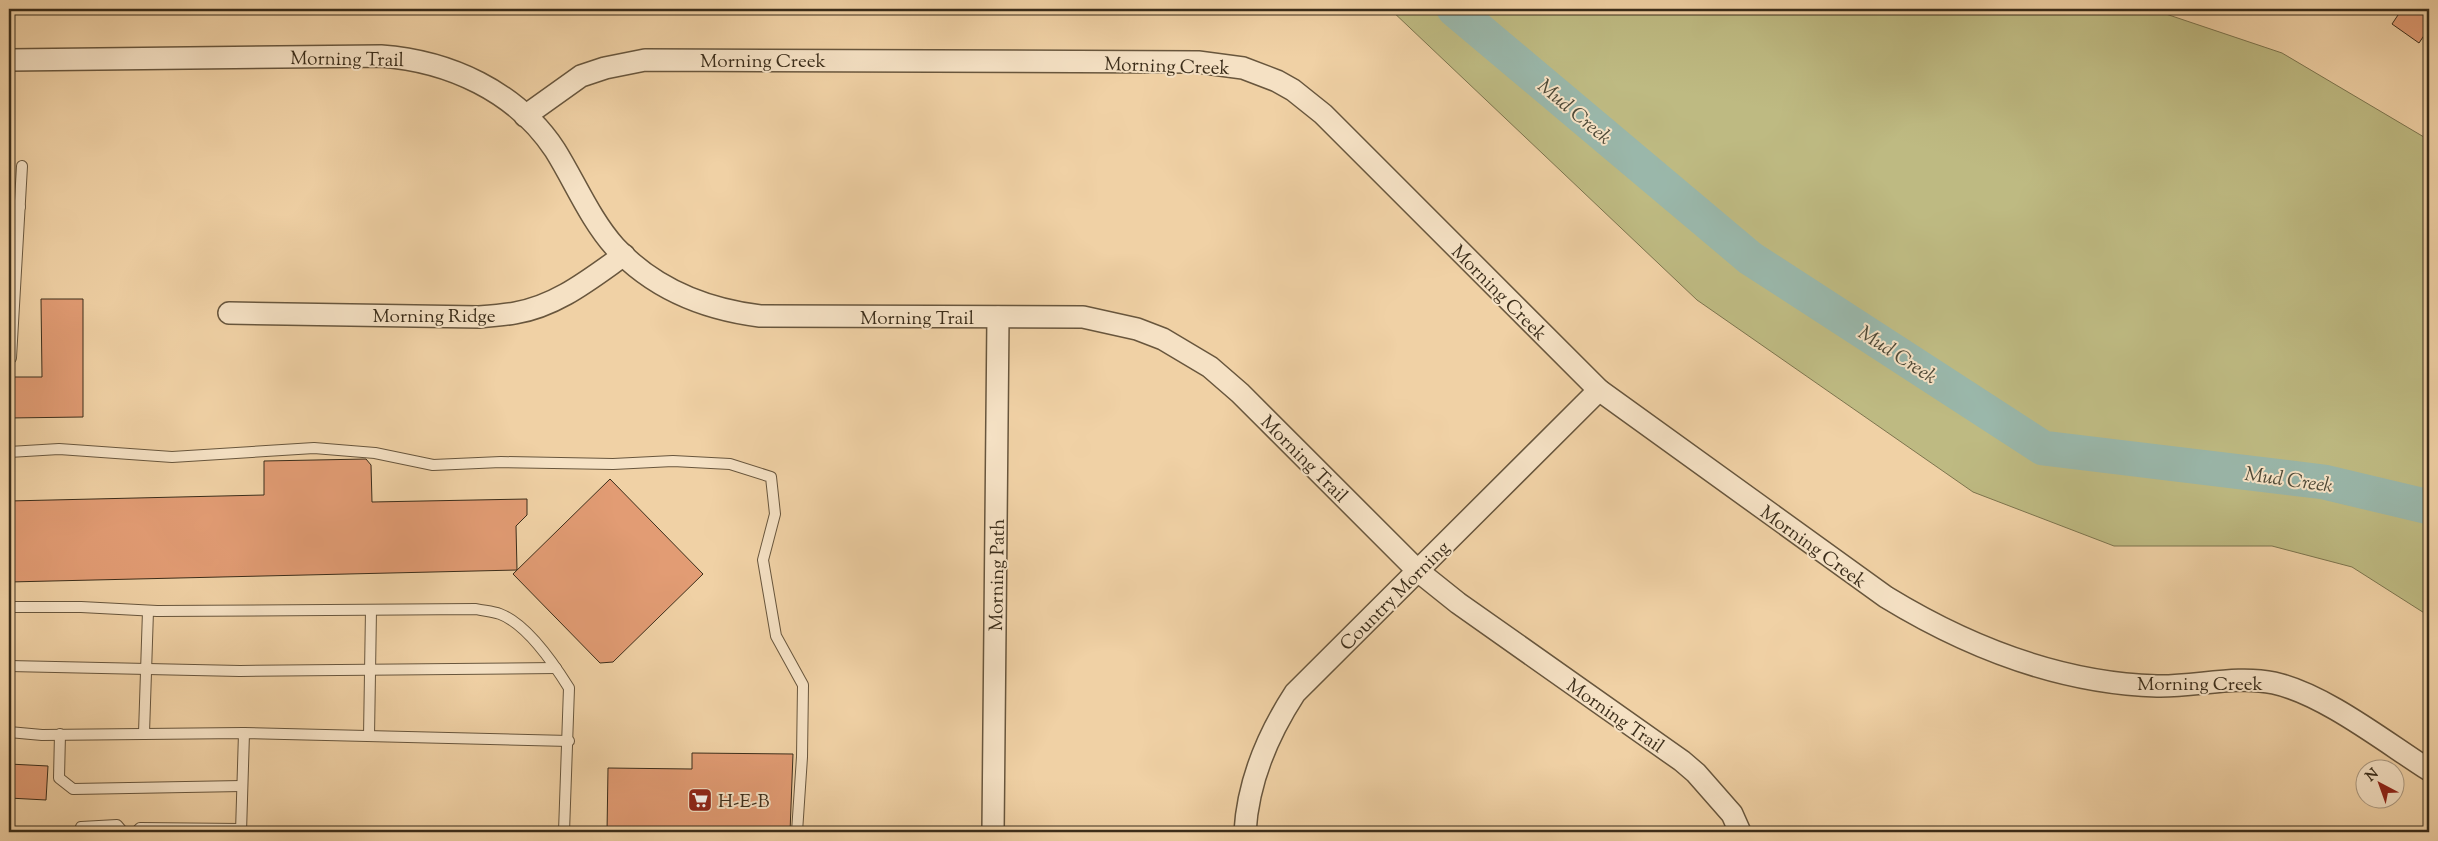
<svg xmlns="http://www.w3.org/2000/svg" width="2438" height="841" viewBox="0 0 2438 841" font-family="'Sorts Mill Goudy',serif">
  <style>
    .green { fill: #beba82; stroke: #7c744e }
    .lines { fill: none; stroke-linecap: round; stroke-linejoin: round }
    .river { stroke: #9ab7aa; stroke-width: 35 }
    .building { fill: #e29c74; stroke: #3b2d1a }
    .service-casing { stroke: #68563d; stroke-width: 12 }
    .minor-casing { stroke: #68563d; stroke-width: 24 }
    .service { stroke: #f5e1c4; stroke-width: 10 }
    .minor { stroke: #f5e1c4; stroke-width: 21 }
    .labels { text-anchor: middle; stroke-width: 4; stroke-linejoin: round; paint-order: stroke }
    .street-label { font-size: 19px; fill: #3b2d1a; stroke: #f5e1c4 }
    .poi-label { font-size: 19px; fill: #3b2d1a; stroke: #f5e1c4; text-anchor: start }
    .water-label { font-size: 20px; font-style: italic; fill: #4e4937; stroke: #f5e1c4 }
  </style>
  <rect width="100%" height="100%" fill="#f0d1a5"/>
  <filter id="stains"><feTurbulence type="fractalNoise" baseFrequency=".004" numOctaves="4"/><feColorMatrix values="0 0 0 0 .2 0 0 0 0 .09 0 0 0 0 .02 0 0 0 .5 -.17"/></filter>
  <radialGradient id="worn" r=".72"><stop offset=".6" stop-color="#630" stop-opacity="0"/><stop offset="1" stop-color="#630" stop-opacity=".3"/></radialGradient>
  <!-- green -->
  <path class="green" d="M 1390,9 L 2151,9 L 2282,53 L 2429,140 L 2429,616 L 2352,567 L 2272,546 L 2114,546 L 1973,492 L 1697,300 Z"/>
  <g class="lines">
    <!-- river -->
    <path class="river" d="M 1454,9 L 1750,258 L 2043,448 L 2324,482 L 2429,507"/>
  </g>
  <!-- building -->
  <g class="building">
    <path d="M 2402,9 L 2429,9 L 2429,28 L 2419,43 L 2392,24 Z"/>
    <path d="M 41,299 L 83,299 L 83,417 L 9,418 L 9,377 L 42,377 Z"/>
    <path d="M 366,459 L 371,465 L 372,502 L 527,499 L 527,515 L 516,526 L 517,570 L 9,582 L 9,501 L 264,495 L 264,461 Z"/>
    <path d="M 610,479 L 703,574 L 613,662 L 600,663 L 513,574 Z"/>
    <path d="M 692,753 L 793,754 L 790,832 L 607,832 L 608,768 L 692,769 Z"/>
    <path d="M 9,764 L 48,766 L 46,800 L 9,798 Z"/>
  </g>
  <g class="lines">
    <defs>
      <g id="service">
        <path d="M 9,204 L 20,207"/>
        <path d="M 9,359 L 11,358 L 22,166"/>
        <path d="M 9,452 L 59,449 L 172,457 L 314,448 L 375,453 L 433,465 L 501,462 L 613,464 L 673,461 L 730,464 L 771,477 L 775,514 L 763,560 L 776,636 L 803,685 L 802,757 L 797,832"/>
        <path d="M 9,607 L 81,607 L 157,611 L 476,609 C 484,611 492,611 500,614 C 527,624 554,664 569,688 L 564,832"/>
        <path d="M 9,666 L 240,671 L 556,668"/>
        <path d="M 9,732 L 42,735 L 244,733 L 569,741"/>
        <path d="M 144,733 L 148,611"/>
        <path d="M 60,734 L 59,778 L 73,789 L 242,786"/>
        <path d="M 369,736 L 371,610"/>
        <path d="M 79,832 L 81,827 L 117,825 L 123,832"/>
        <path d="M 136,832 L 140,828 L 241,829"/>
        <path d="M 241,832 L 244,733"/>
      </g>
      <g id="minor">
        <path d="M 9,60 L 381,56 C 449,61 516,91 555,150 C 575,182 590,219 615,247 C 654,289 704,309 760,316 L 1083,317 L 1137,329 L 1163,339 L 1210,367 L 1240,393 L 1418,571 L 1458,603 L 1682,761 L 1696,773 L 1732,814 L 1740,832"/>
        <path d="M 525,116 L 581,76 L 605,68 L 645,60 L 1198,62 L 1243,68 L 1277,81 L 1293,90 L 1323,114 L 1599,390 L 1886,597 C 1968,647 2059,683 2157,686 C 2195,687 2236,675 2274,683 C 2324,694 2385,742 2429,770"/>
        <path d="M 229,313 L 479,317 C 491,316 503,315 515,313 C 557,306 590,279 624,255"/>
        <path d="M 993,832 L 998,317"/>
        <path d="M 1245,832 C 1248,781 1267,736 1295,693 L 1599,390"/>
      </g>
    </defs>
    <!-- service casing -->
    <use href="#service" class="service-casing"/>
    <!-- minor casing -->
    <use href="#minor" class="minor-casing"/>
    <!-- service -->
    <use href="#service" class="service"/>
    <!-- minor -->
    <use href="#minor" class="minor"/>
  </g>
  <!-- icons -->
  <defs>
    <symbol id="supermarket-square" viewBox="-11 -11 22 22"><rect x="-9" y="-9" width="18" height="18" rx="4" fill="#8f2418" stroke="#f5e1c4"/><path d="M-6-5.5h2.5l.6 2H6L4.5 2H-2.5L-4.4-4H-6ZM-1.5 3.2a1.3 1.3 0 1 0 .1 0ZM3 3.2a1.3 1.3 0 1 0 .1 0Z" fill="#fff"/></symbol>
  </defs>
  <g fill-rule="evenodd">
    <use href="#supermarket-square" x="686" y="786" width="28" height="28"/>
  </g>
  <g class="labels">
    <!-- street labels -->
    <g class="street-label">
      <text transform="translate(347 58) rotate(1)" y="7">Morning Trail</text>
      <text x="763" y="67">Morning Creek</text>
      <text transform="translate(1167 65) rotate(2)" y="7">Morning Creek</text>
      <text transform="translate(1500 292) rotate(45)" y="7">Morning Creek</text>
      <text x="434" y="322">Morning Ridge</text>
      <text x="917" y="324">Morning Trail</text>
      <text transform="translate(1305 458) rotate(45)" y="7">Morning Trail</text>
      <text transform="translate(1814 546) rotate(36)" y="7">Morning Creek</text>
      <text transform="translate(996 575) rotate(-89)" y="7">Morning Path</text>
      <text transform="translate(1394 595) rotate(-45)" y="7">Country Morning</text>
      <text x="2200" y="690">Morning Creek</text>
      <text transform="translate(1616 715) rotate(35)" y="7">Morning Trail</text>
    </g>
    <!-- poi labels -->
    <g class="poi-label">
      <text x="718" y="807">H-E-B</text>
    </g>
    <!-- water labels -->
    <g class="water-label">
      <text transform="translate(1575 111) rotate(40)" y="7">Mud Creek</text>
      <text transform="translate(1898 354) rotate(33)" y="7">Mud Creek</text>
      <text transform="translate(2289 479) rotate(8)" y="7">Mud Creek</text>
    </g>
  </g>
  <!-- margin -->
  <rect width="2438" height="841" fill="none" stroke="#f0d1a5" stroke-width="30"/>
  <rect x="10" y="10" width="2418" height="821" fill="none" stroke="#3b2d1a" stroke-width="2.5"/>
  <rect x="15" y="15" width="2408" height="811" fill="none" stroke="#3b2d1a"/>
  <!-- north arrow -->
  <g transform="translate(2380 784) rotate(319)"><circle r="24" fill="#f5e1c4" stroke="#ab9980"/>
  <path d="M0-4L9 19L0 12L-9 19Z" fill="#8f2418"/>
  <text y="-8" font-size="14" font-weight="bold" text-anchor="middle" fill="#3b2d1a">N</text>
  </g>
  <rect width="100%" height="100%" filter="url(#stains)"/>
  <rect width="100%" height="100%" fill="url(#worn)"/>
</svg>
